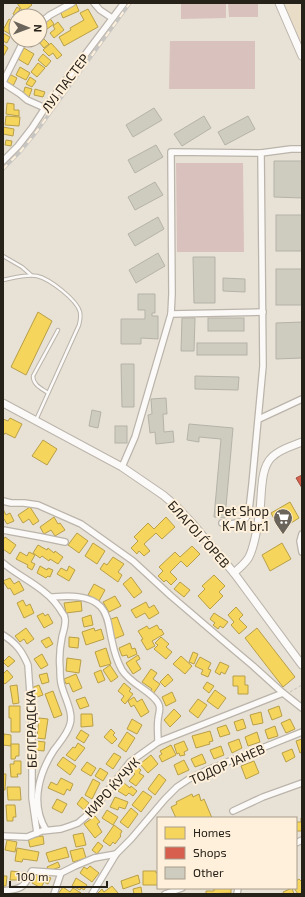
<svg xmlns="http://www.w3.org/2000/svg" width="305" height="897" viewBox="0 0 305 897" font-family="'Exo 2',sans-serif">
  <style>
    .built { fill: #e9ddc8 }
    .green { fill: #d9c2bd }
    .homes { fill: #f6d55c; stroke: #b89f48 }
    .shops { fill: #d6604d; stroke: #a14d3d }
    .building { fill: #ceccbe; stroke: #b5b3a9 }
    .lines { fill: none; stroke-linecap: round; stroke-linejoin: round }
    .lane-casing { stroke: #bab4ab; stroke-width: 4.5 }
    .street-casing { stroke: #bab4ab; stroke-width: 8 }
    .secondary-casing { stroke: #bab4ab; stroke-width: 9 }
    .path { stroke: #c4c2be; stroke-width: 1; stroke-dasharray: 3 2; stroke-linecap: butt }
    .lane { stroke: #fcfaf9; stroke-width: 2.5 }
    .street { stroke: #fcfaf9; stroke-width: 5.5 }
    .secondary { stroke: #fcfaf9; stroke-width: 7 }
    .rail-casing { stroke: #c8c6c3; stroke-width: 3.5 }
    .rail { stroke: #fef0da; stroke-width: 2; stroke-dasharray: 6; stroke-linecap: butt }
    .labels { text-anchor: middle; stroke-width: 4; stroke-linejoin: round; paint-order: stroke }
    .street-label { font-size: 13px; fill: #262119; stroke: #fef0da }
    .poi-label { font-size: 13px; fill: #262119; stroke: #fef0da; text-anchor: end }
  </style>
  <rect width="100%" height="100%" fill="#e8e1d5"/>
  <!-- built -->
  <path class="built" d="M 279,3 L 302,3 L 302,56 Z"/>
  <!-- green -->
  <g class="green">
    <path d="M 181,3 L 226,3 L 226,18 L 181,19 Z"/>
    <path d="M 228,3 L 258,3 L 258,17 L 229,17 Z"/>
    <path d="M 170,41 L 255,41 L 255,89 L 169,89 Z"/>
    <path d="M 176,163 L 243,163 L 244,252 L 177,252 Z"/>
  </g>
  <!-- homes -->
  <g class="homes">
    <path d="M 17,3 L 30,3 L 32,5 L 23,12 Z"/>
    <path d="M 76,4 L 79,11 L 63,18 L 60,11 Z"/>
    <path d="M 17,7 L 20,9 L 16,16 L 13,14 Z"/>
    <path d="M 88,9 L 98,27 L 64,46 L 59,37 L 71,30 L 70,28 L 84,20 L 80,13 Z"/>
    <path d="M 49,17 L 54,24 L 43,32 L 40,28 L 40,25 Z"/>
    <path d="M 9,19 L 15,22 L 14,25 L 16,26 L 16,30 L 13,36 L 3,30 Z"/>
    <path d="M 58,22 L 64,30 L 54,38 L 50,33 L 55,29 L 53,26 Z"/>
    <path d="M 3,33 L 10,37 L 7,43 L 3,41 Z"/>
    <path d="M 43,38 L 49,44 L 44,48 L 39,42 Z"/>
    <path d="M 27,40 L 37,40 L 32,47 L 26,42 Z"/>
    <path d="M 51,43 L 62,55 L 57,59 L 53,53 L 49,56 L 43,50 Z"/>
    <path d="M 3,44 L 8,48 L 3,57 Z"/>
    <path d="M 24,48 L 34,54 L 28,65 L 18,59 Z"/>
    <path d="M 43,54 L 51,61 L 46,67 L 38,60 Z"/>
    <path d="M 38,63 L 45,68 L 37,77 L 31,72 Z"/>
    <path d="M 20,67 L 30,73 L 26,80 L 16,75 Z"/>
    <path d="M 9,74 L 17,78 L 13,86 L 5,82 Z"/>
    <path d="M 30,77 L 36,81 L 32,87 L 26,84 Z"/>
    <path d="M 25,87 L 32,89 L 29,97 L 23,95 Z"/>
    <path d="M 35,89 L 45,92 L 43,97 L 34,95 Z"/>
    <path d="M 7,103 L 14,104 L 14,110 L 19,110 L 19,116 L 6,114 Z"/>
    <path d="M 6,116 L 20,117 L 19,126 L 5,125 Z"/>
    <path d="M 3,127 L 14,129 L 13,136 L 3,134 Z"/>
    <path d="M 6,140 L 12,141 L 11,146 L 5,145 Z"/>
    <path d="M 38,312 L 52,321 L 26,375 L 11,367 Z"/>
    <path d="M 10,418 L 22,424 L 15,438 L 5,433 L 3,436 L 3,419 L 8,421 Z"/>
    <path d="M 43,440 L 57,449 L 47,465 L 32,456 Z"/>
    <path d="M 290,502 L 299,518 L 280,530 L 271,513 Z"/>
    <path d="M 30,507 L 39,521 L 33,525 L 29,519 L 23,523 L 18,515 Z"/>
    <path d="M 3,509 L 6,515 L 10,513 L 14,521 L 7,524 L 4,519 L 3,519 Z"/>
    <path d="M 54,517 L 58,524 L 60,523 L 65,530 L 55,536 L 51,530 L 44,534 L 40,527 Z"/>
    <path d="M 166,517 L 175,527 L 162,539 L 156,533 L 144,544 L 150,551 L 144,556 L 139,551 L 137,554 L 131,548 L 138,541 L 134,537 L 148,523 L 154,529 Z"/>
    <path d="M 77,533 L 88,541 L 79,553 L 68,545 Z"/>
    <path d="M 5,537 L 16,545 L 10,554 L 3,549 L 3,540 Z"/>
    <path d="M 93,543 L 105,551 L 97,564 L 85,556 Z"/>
    <path d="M 282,543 L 291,559 L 270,571 L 262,555 Z"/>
    <path d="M 38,545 L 47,550 L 48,548 L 54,553 L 55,551 L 63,557 L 58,564 L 50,559 L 49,561 L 42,556 L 40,558 L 33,553 Z"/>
    <path d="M 192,546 L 200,554 L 187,567 L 181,561 L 170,572 L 177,579 L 171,585 L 166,580 L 164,582 L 158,576 L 163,571 L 159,567 L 175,552 L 180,557 Z"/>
    <path d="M 20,552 L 27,556 L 29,552 L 35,555 L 31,562 L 35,564 L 32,570 L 27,567 L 28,565 L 16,559 Z"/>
    <path d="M 113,557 L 124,564 L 118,572 L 122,575 L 118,582 L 100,569 L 104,563 L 107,565 Z"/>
    <path d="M 40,566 L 47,570 L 48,568 L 53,570 L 50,577 L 48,576 L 46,578 L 37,573 Z"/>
    <path d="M 69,566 L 75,570 L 69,581 L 57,574 L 61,568 L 67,571 Z"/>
    <path d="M 214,575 L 225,586 L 219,592 L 223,596 L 210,609 L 198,596 L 205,589 L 202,586 Z"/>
    <path d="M 131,577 L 142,592 L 134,598 L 123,584 Z"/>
    <path d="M 10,578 L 14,584 L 19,581 L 24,590 L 14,595 L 10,588 L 8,589 L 3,581 Z"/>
    <path d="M 180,582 L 190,590 L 184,597 L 174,589 Z"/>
    <path d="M 94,584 L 105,590 L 99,601 L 88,595 Z"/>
    <path d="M 115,596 L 121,606 L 109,612 L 103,602 Z"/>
    <path d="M 23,600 L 26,606 L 30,604 L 34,613 L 24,618 L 17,603 Z"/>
    <path d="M 81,601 L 82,611 L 66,613 L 64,603 Z"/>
    <path d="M 146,602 L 149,608 L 154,605 L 159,613 L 149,619 L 145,613 L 136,618 L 131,610 Z"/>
    <path d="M 236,607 L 243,615 L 239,619 L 247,627 L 239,634 L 231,625 L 234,622 L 228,615 Z"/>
    <path d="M 43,613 L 45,616 L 48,614 L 53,623 L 44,628 L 37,616 Z"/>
    <path d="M 214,613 L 228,622 L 223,628 L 220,626 L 218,629 L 213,625 L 215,623 L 210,619 Z"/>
    <path d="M 91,615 L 93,625 L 84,627 L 82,618 Z"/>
    <path d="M 117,617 L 124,635 L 114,639 L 108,620 Z"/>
    <path d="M 157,625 L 160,630 L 161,629 L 164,634 L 152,641 L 155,646 L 147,650 L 141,640 L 143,639 L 138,631 L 147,626 L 149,629 Z"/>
    <path d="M 26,628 L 34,639 L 27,644 L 24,639 L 20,642 L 15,636 Z"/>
    <path d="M 94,628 L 95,631 L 101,629 L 104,639 L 86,645 L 82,632 Z"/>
    <path d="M 257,628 L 295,677 L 283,687 L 245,638 Z"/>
    <path d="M 49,637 L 53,644 L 46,648 L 41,641 Z"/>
    <path d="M 69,637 L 79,638 L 78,648 L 69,647 Z"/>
    <path d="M 161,637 L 169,644 L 166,647 L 172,652 L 166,659 L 154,649 L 158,645 L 155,643 Z"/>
    <path d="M 130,643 L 132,649 L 135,648 L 137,654 L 128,658 L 127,655 L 122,656 L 119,648 Z"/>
    <path d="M 106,648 L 111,664 L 100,667 L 95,652 Z"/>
    <path d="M 193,652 L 198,654 L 194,664 L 189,662 Z"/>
    <path d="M 42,654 L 48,665 L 41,669 L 34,659 Z"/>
    <path d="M 138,655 L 140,659 L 136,661 L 141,669 L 133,674 L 126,663 Z"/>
    <path d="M 9,656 L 15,661 L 8,667 L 3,662 Z"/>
    <path d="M 181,656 L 192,666 L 185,674 L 173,664 Z"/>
    <path d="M 200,657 L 211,663 L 208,669 L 211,670 L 208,677 L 201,674 L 203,670 L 195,666 Z"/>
    <path d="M 67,658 L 81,660 L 79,673 L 66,671 Z"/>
    <path d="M 220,662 L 229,666 L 225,674 L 221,672 L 220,675 L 215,672 Z"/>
    <path d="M 110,665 L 118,677 L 111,682 L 103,670 Z"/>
    <path d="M 151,669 L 157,673 L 153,679 L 160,684 L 153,694 L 150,692 L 152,689 L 142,682 Z"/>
    <path d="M 7,670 L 13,677 L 5,684 L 3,682 L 3,674 Z"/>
    <path d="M 101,670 L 105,680 L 98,683 L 94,673 Z"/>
    <path d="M 47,673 L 49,682 L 42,684 L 39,675 Z"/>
    <path d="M 76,674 L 82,688 L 73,692 L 69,683 L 66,684 L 64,679 Z"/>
    <path d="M 168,674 L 173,680 L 165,687 L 160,682 Z"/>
    <path d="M 233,676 L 245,676 L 245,685 L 248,685 L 248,694 L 238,694 L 238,686 L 233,686 Z"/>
    <path d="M 207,682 L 214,686 L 209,693 L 203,688 Z"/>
    <path d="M 124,683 L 131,689 L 129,691 L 133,694 L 125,704 L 121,700 L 124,696 L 118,691 Z"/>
    <path d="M 17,685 L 19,703 L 13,704 L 10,686 Z"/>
    <path d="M 39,685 L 43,695 L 34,698 L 31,688 Z"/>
    <path d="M 215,690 L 226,698 L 218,709 L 207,701 Z"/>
    <path d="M 53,691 L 62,715 L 54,718 L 45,694 Z"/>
    <path d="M 172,692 L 176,701 L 166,706 L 162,697 Z"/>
    <path d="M 85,697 L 89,706 L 80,709 L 76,700 Z"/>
    <path d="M 134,697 L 137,702 L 142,699 L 149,712 L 141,717 L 134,705 L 131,707 L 128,701 Z"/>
    <path d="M 198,699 L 207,705 L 198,718 L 189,711 Z"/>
    <path d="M 9,706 L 20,706 L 20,732 L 11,732 L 11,718 L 9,718 Z"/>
    <path d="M 279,706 L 282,716 L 272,720 L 268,710 Z"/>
    <path d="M 174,709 L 181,716 L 170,727 L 164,720 Z"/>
    <path d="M 261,712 L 263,723 L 253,725 L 250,715 Z"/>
    <path d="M 81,714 L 92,714 L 93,726 L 81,727 Z"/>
    <path d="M 39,718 L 48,719 L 45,739 L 37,738 Z"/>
    <path d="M 132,719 L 142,725 L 137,734 L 127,729 Z"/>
    <path d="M 243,719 L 246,728 L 237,731 L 234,722 Z"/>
    <path d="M 290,719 L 295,729 L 286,733 L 281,723 Z"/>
    <path d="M 226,725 L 230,734 L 220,737 L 217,728 Z"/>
    <path d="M 275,726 L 278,736 L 268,739 L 265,730 Z"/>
    <path d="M 111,729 L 115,733 L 113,735 L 117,739 L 112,744 L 104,737 Z"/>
    <path d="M 81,730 L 89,735 L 84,743 L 76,738 Z"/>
    <path d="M 210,731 L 213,741 L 209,742 L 210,744 L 196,748 L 192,736 Z"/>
    <path d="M 127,732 L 135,738 L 126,752 L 118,746 Z"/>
    <path d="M 257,732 L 260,742 L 248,746 L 245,737 Z"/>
    <path d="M 4,734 L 11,735 L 11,746 L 3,745 Z"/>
    <path d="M 239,739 L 242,748 L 232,753 L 228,743 Z"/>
    <path d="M 302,739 L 302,752 L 300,753 L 296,741 Z"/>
    <path d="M 36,741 L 45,742 L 44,751 L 35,750 Z"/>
    <path d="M 184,741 L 188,750 L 184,752 L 185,755 L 180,756 L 179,753 L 177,754 L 174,745 Z"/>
    <path d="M 78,743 L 85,748 L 75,761 L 66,755 L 73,747 L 75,748 Z"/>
    <path d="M 11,744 L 19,744 L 19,756 L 16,756 L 15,759 L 11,759 Z"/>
    <path d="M 171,745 L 176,755 L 162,762 L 159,756 L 162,754 L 160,751 Z"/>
    <path d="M 221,746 L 224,755 L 214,759 L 210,750 Z"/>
    <path d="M 292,749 L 295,757 L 286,762 L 282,753 Z"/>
    <path d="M 114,753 L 121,757 L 113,769 L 106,764 Z"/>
    <path d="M 202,754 L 206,763 L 195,767 L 191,759 Z"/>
    <path d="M 151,755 L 158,764 L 148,773 L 140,764 Z"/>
    <path d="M 63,757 L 76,766 L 70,775 L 57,765 Z"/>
    <path d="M 184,760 L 189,770 L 178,775 L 174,765 Z"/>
    <path d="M 14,761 L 21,761 L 21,774 L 17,774 L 18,777 L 11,777 L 10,764 L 14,764 Z"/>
    <path d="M 254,761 L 259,773 L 246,779 L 241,766 Z"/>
    <path d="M 87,762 L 96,768 L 91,776 L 81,770 Z"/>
    <path d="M 135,765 L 141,770 L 139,773 L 144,776 L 136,786 L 129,781 L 135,774 L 130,771 Z"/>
    <path d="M 100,768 L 108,773 L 103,781 L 95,776 Z"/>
    <path d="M 3,774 L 6,774 L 5,790 L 3,790 Z"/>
    <path d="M 159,774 L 166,780 L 155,795 L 148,789 Z"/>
    <path d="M 61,778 L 73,784 L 70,791 L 67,789 L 64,795 L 48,788 L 51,782 L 57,785 Z"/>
    <path d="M 93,779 L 100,783 L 92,799 L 85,795 Z"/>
    <path d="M 124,783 L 130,788 L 131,786 L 137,791 L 133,796 L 129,793 L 126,796 L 118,791 Z"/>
    <path d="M 7,787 L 20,787 L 21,800 L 8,800 Z"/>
    <path d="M 143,791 L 152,797 L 141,812 L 132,805 Z"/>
    <path d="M 192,794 L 193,797 L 199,794 L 201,801 L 204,799 L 212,818 L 176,818 L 171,807 L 177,804 L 176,802 Z"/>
    <path d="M 82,797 L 89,803 L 84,810 L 77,804 Z"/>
    <path d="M 115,797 L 128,802 L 125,809 L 119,807 L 118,810 L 110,807 Z"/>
    <path d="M 57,799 L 67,804 L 62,813 L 52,808 Z"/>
    <path d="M 6,805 L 15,805 L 16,817 L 13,817 L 13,821 L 7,821 Z"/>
    <path d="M 131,808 L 138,814 L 128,828 L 120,822 Z"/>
    <path d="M 107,810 L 118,817 L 113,825 L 102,818 Z"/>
    <path d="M 95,816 L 100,822 L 97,824 L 102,832 L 95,838 L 84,824 Z"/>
    <path d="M 301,818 L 302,818 L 302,831 L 296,831 L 296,822 L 301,822 Z"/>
    <path d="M 114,825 L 122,831 L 120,835 L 121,836 L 115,844 L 113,842 L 110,846 L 103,841 Z"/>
    <path d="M 83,833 L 86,845 L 76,847 L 73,835 Z"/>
    <path d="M 43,836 L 44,844 L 30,847 L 28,838 Z"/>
    <path d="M 7,840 L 17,842 L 15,852 L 5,850 Z"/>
    <path d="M 98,842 L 103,846 L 97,854 L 92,850 Z"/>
    <path d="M 66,847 L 69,857 L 49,862 L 46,853 Z"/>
    <path d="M 17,848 L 39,852 L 37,861 L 23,859 L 22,862 L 15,861 Z"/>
    <path d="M 83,848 L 86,858 L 73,862 L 70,851 Z"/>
    <path d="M 58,862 L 60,867 L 49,871 L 47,867 Z"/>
    <path d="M 90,866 L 99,873 L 92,882 L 80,873 L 84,867 L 87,869 Z"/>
    <path d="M 11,871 L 19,872 L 18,880 L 10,880 Z"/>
    <path d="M 143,871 L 156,871 L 156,873 L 158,873 L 158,885 L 143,885 Z"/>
    <path d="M 33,873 L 45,878 L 46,876 L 51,878 L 48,884 L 44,882 L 41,888 L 32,883 L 34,879 L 31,878 Z"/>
    <path d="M 138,875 L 140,883 L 123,889 L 121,881 Z"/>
    <path d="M 3,876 L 7,876 L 6,886 L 3,886 Z"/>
    <path d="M 76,878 L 87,885 L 84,890 L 81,888 L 80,890 L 72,886 Z"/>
    <path d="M 299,879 L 301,881 L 302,880 L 302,893 L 298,894 L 294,888 L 296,888 L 296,881 Z"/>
    <path d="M 112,886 L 118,893 L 117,894 L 99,894 L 98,893 L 102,889 L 104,892 Z"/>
    <path d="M 63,887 L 70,892 L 73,888 L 81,893 L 58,894 Z"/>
    <path d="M 141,887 L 142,894 L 134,894 L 133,889 Z"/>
    <path d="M 214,888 L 231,888 L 231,893 L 206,894 L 206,891 L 214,891 Z"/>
    <path d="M 292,888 L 294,894 L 284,894 L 283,892 Z"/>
  </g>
  <!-- shops -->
  <path class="shops" d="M 302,475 L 302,488 L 296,478 Z"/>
  <!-- building -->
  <g class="building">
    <path d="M 154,108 L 162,120 L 133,137 L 126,125 Z"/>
    <path d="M 204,116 L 211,128 L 182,146 L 174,134 Z"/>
    <path d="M 248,116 L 255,129 L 225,145 L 218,132 Z"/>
    <path d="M 156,145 L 163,157 L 135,173 L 128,160 Z"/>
    <path d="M 274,161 L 302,161 L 302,198 L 274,197 Z"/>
    <path d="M 155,182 L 163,195 L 135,210 L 128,197 Z"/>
    <rect x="276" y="215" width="26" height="36"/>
    <path d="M 158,217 L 164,229 L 135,246 L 128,234 Z"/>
    <path d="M 158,253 L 165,266 L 136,283 L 129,270 Z"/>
    <path d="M 193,257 L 215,257 L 215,303 L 194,303 Z"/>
    <rect x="276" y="269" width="26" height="36"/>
    <path d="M 223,278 L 245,279 L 245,292 L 223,291 Z"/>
    <path d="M 138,294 L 155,294 L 155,313 L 152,313 L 152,316 L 158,316 L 158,339 L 141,338 L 141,344 L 121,344 L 121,319 L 145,319 L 145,310 L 138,310 Z"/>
    <path d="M 182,318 L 195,318 L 194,351 L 181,351 Z"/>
    <rect x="208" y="318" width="36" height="13"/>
    <path d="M 302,322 L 302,358 L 276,359 L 276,323 Z"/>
    <rect x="197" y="343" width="50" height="12"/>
    <path d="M 121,364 L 134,364 L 134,407 L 122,407 Z"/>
    <path d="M 195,376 L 239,377 L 238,390 L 195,389 Z"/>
    <path d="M 166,398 L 167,414 L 163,414 L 164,432 L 173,431 L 174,442 L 156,444 L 155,432 L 150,433 L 148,415 L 152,414 L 151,399 Z"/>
    <path d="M 92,410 L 101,412 L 98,428 L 89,426 Z"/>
    <path d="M 189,424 L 233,428 L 225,518 L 214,517 L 221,439 L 199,437 L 199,442 L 187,440 Z"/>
    <rect x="115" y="426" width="12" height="17"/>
  </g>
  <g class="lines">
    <defs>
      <g id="lane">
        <path d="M 3,256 L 22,267 L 31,275"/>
        <path d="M 3,280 C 13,278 27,274 37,276 C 50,279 77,300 80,312 C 81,317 80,321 79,325 L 36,420"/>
        <path d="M 48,393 C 41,388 33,385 33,376 L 58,330"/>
      </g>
      <g id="street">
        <path d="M 94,3 L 100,10 L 112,18"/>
        <path d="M 40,23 L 50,15 L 72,3"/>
        <path d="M 3,82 L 22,44 L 25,40"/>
        <path d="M 3,83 L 20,94 L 27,100 L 45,108"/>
        <path d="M 3,161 L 18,146 L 32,128 L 45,108 L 124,3"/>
        <path d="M 171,314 L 263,312"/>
        <path d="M 259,419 L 302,399"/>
        <path d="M 122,467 L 135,437 L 171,314 L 172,294 L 171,152 L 261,153 L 291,149 L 302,149"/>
        <path d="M 3,501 L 11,503 L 24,503 L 38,505 L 81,524 L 133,561 L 171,596 L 233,649 L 252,665 L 283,693 L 302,708"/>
        <path d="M 222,523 L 231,524 L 241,522 L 246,518 L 249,510 L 252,484 L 263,366 L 261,153"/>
        <path d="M 3,530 L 41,537 L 65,542"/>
        <path d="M 302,534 L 300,541 L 302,552"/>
        <path d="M 3,563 C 16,574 31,581 43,591 C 51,597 58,605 63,614 C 64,615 65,618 65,619 C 66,625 63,632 62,637 C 60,647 59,658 60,668 C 60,673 60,678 61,683 C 63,695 74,712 70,724 C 68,733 60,742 54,750 C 39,773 30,804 46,830"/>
        <path d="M 51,597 C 67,596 89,594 101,607 C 109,616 109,630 112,641 C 114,651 117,661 122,670 C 130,684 155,693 159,705 C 161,710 158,715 158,720 C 157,727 158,734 158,742"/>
        <path d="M 3,635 C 16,643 22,651 28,665 L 32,722 L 32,798 L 37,833"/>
        <path d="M 233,811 L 263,797 L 302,783"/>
        <path d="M 3,836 L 27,837 L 42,831 L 61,829 L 70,826 L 78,823 L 92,811 L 130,762 L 158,742 L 283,693"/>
        <path d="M 296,843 L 302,840"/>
        <path d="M 3,891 C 10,890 21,890 25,883 C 28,879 29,875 32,871 L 61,873 L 75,866 L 94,858 L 116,854"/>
        <path d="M 54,894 L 61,873"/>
        <path d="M 92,894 L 116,854 L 131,839 L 165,799 L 177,787 L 189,779 L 205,771 L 302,732"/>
        <path d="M 165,894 L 182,888"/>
        <path d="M 237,894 L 238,888"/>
      </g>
      <g id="secondary">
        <path d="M 279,3 L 302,56"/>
        <path d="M 3,403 L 122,467 L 163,495 L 176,506 L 192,523 L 234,573 L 302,665"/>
        <path d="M 234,573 C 239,568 245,564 249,557 C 255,545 258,524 260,510 C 262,494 260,468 272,457 C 280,449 292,446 302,442"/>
      </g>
    </defs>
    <!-- lane casing -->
    <use href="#lane" class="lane-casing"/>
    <!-- street casing -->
    <use href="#street" class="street-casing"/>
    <!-- secondary casing -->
    <use href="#secondary" class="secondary-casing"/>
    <!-- path -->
    <path class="path" d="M 290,692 L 302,685"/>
    <!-- lane -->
    <use href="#lane" class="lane"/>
    <!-- street -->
    <use href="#street" class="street"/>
    <!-- secondary -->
    <use href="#secondary" class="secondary"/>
    <defs>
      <path id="rail" d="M 3,169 L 20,152 L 34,135 L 130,3"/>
    </defs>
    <!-- rail casing -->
    <use href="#rail" class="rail-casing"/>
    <!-- rail -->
    <use href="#rail" class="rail"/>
  </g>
  <!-- icons -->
  <defs>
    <symbol id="supermarket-pin" viewBox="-11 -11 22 30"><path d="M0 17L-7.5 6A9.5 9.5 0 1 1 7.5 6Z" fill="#6a645b" stroke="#fef0da"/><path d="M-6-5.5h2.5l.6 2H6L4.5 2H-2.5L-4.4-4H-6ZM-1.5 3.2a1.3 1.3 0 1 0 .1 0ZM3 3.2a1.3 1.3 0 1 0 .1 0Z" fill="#fff"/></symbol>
  </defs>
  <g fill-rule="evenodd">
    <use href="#supermarket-pin" x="272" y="507" width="22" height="30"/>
  </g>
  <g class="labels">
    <!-- street labels -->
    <g class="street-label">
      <text transform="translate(65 83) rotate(-53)" y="5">ЛУЈ ПАСТЕР</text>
      <text transform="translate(199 534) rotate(48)" y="5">БЛАГОЈ ЃОРЕВ</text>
      <text transform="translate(31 729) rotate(-91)" y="5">БЕЛГРАДСКА</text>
      <text transform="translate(227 764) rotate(-24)" y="5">ТОДОР ЈАНЕВ</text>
      <text transform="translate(112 787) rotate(-48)" y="5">КИРО ЌУЧУК</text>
    </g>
    <!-- poi labels -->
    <g class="poi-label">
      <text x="269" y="516">Pet Shop<tspan x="269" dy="15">K-M br.1</tspan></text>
    </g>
  </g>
  <!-- border -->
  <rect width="305" height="897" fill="none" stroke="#262119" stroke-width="8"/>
  <!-- legend -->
  <rect x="157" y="817" width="140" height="72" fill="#fef0da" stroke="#a89d8d"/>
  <rect x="165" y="827" width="20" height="12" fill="#f6d55c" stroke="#a89d8d"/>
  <text x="193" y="837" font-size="12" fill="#262119">Homes</text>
  <rect x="165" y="847" width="20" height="12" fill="#d6604d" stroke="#a89d8d"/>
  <text x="193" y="857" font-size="12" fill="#262119">Shops</text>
  <rect x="165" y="867" width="20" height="12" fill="#ceccbe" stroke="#a89d8d"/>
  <text x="193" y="877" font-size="12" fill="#262119">Other</text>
  <!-- north arrow -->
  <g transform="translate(28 28) rotate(91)"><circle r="19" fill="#fef0da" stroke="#a89d8d"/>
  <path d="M0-3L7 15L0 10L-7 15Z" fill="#6a645b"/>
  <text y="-6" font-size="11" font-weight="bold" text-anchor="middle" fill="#262119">N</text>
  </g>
  <!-- scale -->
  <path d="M10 881v6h97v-6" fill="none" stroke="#262119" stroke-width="2"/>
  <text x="16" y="881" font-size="12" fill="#262119" stroke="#fef0da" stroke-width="3" paint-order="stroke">100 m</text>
</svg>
